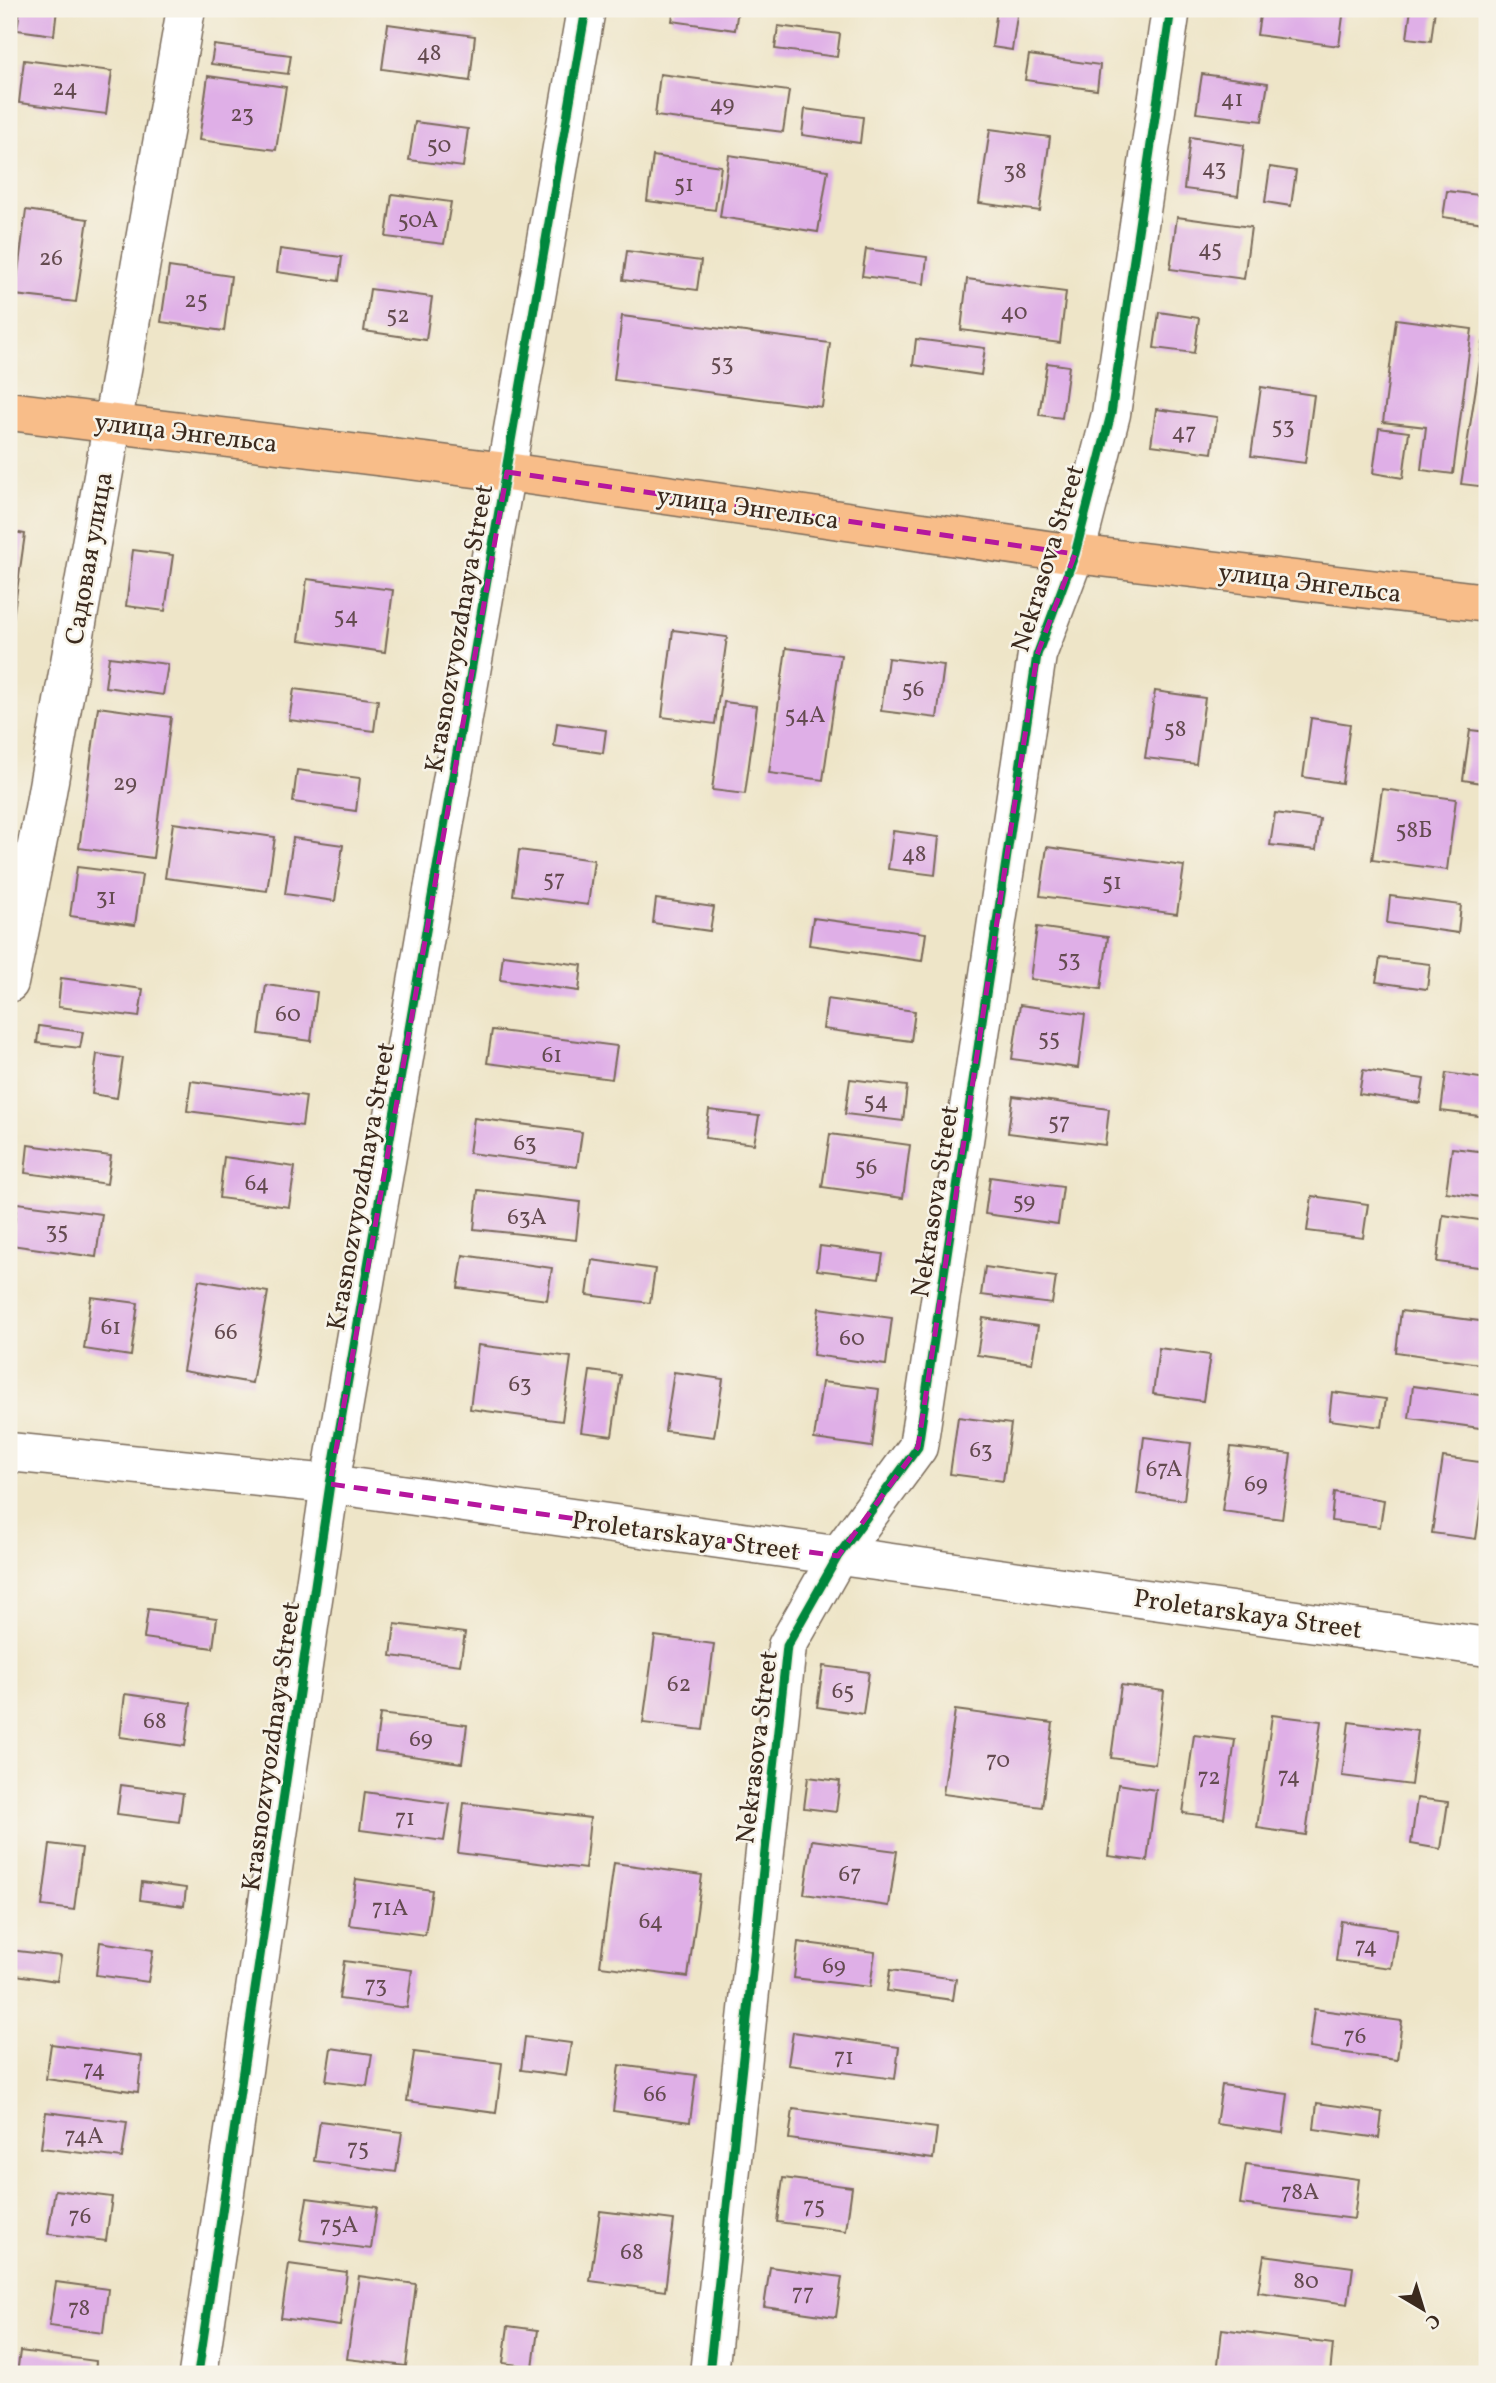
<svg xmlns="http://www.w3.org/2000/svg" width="1496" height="2383" viewBox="0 0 1496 2383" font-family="Vollkorn,serif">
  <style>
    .building { fill: #dfafe7 }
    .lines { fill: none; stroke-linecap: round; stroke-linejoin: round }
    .minor-casing { stroke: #7a6b5a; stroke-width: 41 }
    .major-casing { stroke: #7a6b5a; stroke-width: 41 }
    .minor { stroke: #fff; stroke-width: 38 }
    .major { stroke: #f8bd89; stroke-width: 38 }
    .cycleway-casing { stroke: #f7f3e8; stroke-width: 13 }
    .cycleway { stroke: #00873e; stroke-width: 9 }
    .marked { fill: none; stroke: #b5179e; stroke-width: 5; stroke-dasharray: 14 9; stroke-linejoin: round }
    .labels { text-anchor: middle; stroke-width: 5; stroke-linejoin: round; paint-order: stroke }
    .number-label { font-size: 23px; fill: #644b50 }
    .street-label { font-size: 26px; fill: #3b2a1e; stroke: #f7f3e8 }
  </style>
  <rect width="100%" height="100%" fill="#f7f3e8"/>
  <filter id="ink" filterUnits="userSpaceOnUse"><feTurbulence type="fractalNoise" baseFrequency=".0143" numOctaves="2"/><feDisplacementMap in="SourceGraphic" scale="14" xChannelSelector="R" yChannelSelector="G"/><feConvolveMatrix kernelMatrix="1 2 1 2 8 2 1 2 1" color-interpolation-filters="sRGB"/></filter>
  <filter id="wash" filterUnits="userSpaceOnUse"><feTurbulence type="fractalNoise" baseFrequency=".00686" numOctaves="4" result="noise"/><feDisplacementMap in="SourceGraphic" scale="28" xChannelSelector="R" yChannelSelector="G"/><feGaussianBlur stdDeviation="1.57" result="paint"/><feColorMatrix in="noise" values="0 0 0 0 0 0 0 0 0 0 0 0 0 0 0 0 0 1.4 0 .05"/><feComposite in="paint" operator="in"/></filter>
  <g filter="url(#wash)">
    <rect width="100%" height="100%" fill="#eee5c8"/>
    <g id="blocks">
      <!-- building -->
      <g class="building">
        <path d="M 20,9 L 57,9 L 54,35 L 17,30 Z"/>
        <path d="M 674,9 L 738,9 L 735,30 L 672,21 Z"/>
        <path d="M 997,9 L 1018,9 L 1012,50 L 992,47 Z"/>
        <path d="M 1261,9 L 1344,9 L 1339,46 L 1257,35 Z"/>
        <path d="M 1411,9 L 1435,9 L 1431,41 L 1407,38 Z"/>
        <path d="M 388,24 L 475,36 L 470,81 L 382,69 Z"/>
        <path d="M 778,26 L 840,34 L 837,57 L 775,49 Z"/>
        <path d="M 214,45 L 291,55 L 288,74 L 211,64 Z"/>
        <path d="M 1029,55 L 1100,65 L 1097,90 L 1025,80 Z"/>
        <path d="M 24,60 L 112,71 L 106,114 L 19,103 Z"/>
        <path d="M 660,74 L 789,91 L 783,132 L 655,116 Z"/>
        <path d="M 1202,74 L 1268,83 L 1262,121 L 1196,113 Z"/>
        <path d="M 208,76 L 286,87 L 276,150 L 199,140 Z"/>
        <path d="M 805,109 L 863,117 L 860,143 L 802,135 Z"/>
        <path d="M 415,122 L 468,129 L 463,167 L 409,160 Z"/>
        <path d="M 990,129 L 1050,137 L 1040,211 L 979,203 Z"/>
        <path d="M 1190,137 L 1244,145 L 1238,196 L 1184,189 Z"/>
        <path d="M 729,155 L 828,170 L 818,232 L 720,217 Z"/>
        <path d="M 653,156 L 721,166 L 715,210 L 647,201 Z"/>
        <path d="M 1270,167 L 1296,171 L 1291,206 L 1265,202 Z"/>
        <path d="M 1447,191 L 1487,196 L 1484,223 L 1443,217 Z"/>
        <path d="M 392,194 L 451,202 L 444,244 L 386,237 Z"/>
        <path d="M 26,210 L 88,219 L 76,302 L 15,295 Z"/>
        <path d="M 1177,217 L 1251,227 L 1244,279 L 1170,269 Z"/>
        <path d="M 280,249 L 342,257 L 339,281 L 277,272 Z"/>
        <path d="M 866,249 L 927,257 L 924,284 L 862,276 Z"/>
        <path d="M 627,251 L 701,261 L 697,290 L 623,280 Z"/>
        <path d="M 169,267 L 231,276 L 224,331 L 161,322 Z"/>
        <path d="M 967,279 L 1066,292 L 1060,343 L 961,330 Z"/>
        <path d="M 370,289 L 432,297 L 426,340 L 364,331 Z"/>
        <path d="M 1159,312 L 1199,318 L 1194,353 L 1154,348 Z"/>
        <path d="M 622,316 L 830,343 L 822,407 L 614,380 Z"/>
        <path d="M 1396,319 L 1472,329 L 1453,474 L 1421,470 L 1426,427 L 1383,422 Z"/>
        <path d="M 916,339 L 985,348 L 981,375 L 913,365 Z"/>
        <path d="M 1483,342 L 1487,343 L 1487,487 L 1461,484 Z"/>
        <path d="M 1047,363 L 1069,366 L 1062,418 L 1039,415 Z"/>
        <path d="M 1261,387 L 1314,395 L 1305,463 L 1251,456 Z"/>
        <path d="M 1156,409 L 1217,417 L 1212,453 L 1151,445 Z"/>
        <path d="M 1379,428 L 1409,432 L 1403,478 L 1373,473 Z"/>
        <path d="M 9,531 L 25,534 L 13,619 L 9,619 Z"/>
        <path d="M 133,550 L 173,555 L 165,611 L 126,606 Z"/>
        <path d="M 307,579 L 393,590 L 385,652 L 299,640 Z"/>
        <path d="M 673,630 L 727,637 L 715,724 L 662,717 Z"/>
        <path d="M 786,648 L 841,655 L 823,780 L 769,773 Z"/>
        <path d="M 109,657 L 168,664 L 163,695 L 105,687 Z"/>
        <path d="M 888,658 L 944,665 L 937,718 L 881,711 Z"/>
        <path d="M 294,689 L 378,700 L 374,731 L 289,720 Z"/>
        <path d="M 1155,691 L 1205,698 L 1196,764 L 1145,758 Z"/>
        <path d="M 724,702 L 757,706 L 745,794 L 712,790 Z"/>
        <path d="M 98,707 L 171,717 L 153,858 L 79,848 Z"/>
        <path d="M 1311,718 L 1350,724 L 1342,783 L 1303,777 Z"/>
        <path d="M 557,723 L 606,730 L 603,753 L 554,746 Z"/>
        <path d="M 1470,730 L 1487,732 L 1487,784 L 1463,780 Z"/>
        <path d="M 297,770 L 360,778 L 356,811 L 293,802 Z"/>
        <path d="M 1382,789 L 1456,799 L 1447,870 L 1372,860 Z"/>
        <path d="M 1275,813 L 1320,819 L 1316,850 L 1270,845 Z"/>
        <path d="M 173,823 L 275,837 L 267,891 L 165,878 Z"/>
        <path d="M 893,831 L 939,837 L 935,875 L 888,869 Z"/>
        <path d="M 293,838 L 343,845 L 335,901 L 285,894 Z"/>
        <path d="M 1047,847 L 1184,866 L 1177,914 L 1040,896 Z"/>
        <path d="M 519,850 L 594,860 L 588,905 L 513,895 Z"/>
        <path d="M 77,867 L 142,875 L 135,925 L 70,916 Z"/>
        <path d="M 1390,896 L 1461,905 L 1458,933 L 1387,923 Z"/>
        <path d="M 656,899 L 714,907 L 710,931 L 653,923 Z"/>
        <path d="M 813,918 L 926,933 L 922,961 L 809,945 Z"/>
        <path d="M 1037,927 L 1108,937 L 1101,989 L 1030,979 Z"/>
        <path d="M 503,955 L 582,965 L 579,991 L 500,980 Z"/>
        <path d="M 1380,958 L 1430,964 L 1427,989 L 1376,982 Z"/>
        <path d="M 61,978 L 143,989 L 139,1017 L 58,1007 Z"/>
        <path d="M 266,985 L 317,992 L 311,1041 L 259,1034 Z"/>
        <path d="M 827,999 L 915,1011 L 911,1041 L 823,1029 Z"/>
        <path d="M 1020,1005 L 1085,1014 L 1078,1068 L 1012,1059 Z"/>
        <path d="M 39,1026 L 83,1032 L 80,1048 L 37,1043 Z"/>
        <path d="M 492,1030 L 617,1046 L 612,1079 L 487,1063 Z"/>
        <path d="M 97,1054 L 123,1058 L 117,1098 L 92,1094 Z"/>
        <path d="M 1363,1070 L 1424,1079 L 1420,1103 L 1359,1094 Z"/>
        <path d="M 1446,1073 L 1487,1079 L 1487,1117 L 1441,1111 Z"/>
        <path d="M 850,1079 L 907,1086 L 903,1121 L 845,1114 Z"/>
        <path d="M 191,1081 L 306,1096 L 302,1126 L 187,1111 Z"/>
        <path d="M 1013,1096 L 1109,1109 L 1105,1145 L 1008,1133 Z"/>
        <path d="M 709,1110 L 759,1116 L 754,1144 L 705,1138 Z"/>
        <path d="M 474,1118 L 582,1132 L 577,1167 L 469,1153 Z"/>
        <path d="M 830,1134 L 910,1145 L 903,1198 L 822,1187 Z"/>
        <path d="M 28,1145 L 111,1156 L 107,1184 L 25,1173 Z"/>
        <path d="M 1452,1148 L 1487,1152 L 1487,1198 L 1446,1192 Z"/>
        <path d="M 224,1157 L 295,1167 L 289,1207 L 219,1198 Z"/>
        <path d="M 990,1177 L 1063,1187 L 1058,1224 L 985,1214 Z"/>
        <path d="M 478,1190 L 580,1202 L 576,1240 L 474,1229 Z"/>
        <path d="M 1312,1196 L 1368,1204 L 1363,1238 L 1307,1231 Z"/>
        <path d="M 17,1203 L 102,1214 L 96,1257 L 11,1245 Z"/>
        <path d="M 1443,1215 L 1487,1221 L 1487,1268 L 1437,1262 Z"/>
        <path d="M 820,1246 L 883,1254 L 879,1278 L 817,1270 Z"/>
        <path d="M 463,1255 L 552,1268 L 547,1300 L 458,1288 Z"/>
        <path d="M 592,1260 L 655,1269 L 650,1303 L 587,1295 Z"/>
        <path d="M 985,1267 L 1056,1277 L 1052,1304 L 981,1295 Z"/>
        <path d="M 199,1280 L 268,1292 L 252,1383 L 183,1371 Z"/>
        <path d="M 91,1297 L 138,1303 L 131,1356 L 84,1349 Z"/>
        <path d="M 819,1308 L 892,1318 L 886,1365 L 813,1355 Z"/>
        <path d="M 1401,1311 L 1487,1322 L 1487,1365 L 1396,1352 Z"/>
        <path d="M 983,1318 L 1038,1326 L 1032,1363 L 977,1355 Z"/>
        <path d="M 478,1345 L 571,1357 L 562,1421 L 470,1409 Z"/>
        <path d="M 1159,1348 L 1210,1355 L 1203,1401 L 1153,1394 Z"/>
        <path d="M 590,1371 L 621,1375 L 612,1436 L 581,1432 Z"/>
        <path d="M 674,1372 L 723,1379 L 714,1437 L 665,1431 Z"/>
        <path d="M 822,1382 L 879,1389 L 872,1447 L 814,1439 Z"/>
        <path d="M 1413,1386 L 1487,1396 L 1487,1429 L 1409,1418 Z"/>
        <path d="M 1332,1392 L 1386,1399 L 1382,1427 L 1329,1420 Z"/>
        <path d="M 958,1417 L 1011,1424 L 1003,1481 L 950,1474 Z"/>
        <path d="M 1144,1437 L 1191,1443 L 1184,1500 L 1137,1494 Z"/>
        <path d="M 1231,1447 L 1291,1454 L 1282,1519 L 1222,1511 Z"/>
        <path d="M 1443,1457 L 1487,1463 L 1476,1539 L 1432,1533 Z"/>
        <path d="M 1334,1492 L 1384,1500 L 1380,1527 L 1331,1521 Z"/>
        <path d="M 148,1609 L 217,1618 L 213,1648 L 144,1638 Z"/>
        <path d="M 395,1624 L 465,1633 L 460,1665 L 391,1656 Z"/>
        <path d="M 655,1636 L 714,1644 L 703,1730 L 643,1723 Z"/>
        <path d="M 823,1666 L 869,1672 L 863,1714 L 817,1707 Z"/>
        <path d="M 1121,1685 L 1164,1691 L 1155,1764 L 1111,1758 Z"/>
        <path d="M 125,1694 L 191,1703 L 185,1746 L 120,1737 Z"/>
        <path d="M 955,1710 L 1053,1723 L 1042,1807 L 943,1794 Z"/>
        <path d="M 380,1714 L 467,1725 L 462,1763 L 375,1751 Z"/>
        <path d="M 1272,1715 L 1321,1721 L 1306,1835 L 1257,1828 Z"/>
        <path d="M 1349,1722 L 1418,1731 L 1411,1785 L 1342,1776 Z"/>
        <path d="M 1194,1735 L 1235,1740 L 1224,1818 L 1183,1813 Z"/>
        <path d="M 808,1777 L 840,1781 L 836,1812 L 804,1808 Z"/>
        <path d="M 1118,1784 L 1156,1790 L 1147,1861 L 1108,1856 Z"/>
        <path d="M 121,1785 L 183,1793 L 179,1822 L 117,1814 Z"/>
        <path d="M 365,1792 L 450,1804 L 444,1841 L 360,1830 Z"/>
        <path d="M 1417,1798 L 1448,1802 L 1441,1849 L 1411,1844 Z"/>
        <path d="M 464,1803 L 590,1818 L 585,1869 L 458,1853 Z"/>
        <path d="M 812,1840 L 897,1851 L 889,1906 L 804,1894 Z"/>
        <path d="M 50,1844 L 82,1848 L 74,1910 L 42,1906 Z"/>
        <path d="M 614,1863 L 702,1875 L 688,1977 L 600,1966 Z"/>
        <path d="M 356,1879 L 432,1890 L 425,1935 L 349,1925 Z"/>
        <path d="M 142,1882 L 186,1888 L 184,1906 L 140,1900 Z"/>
        <path d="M 1341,1921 L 1397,1929 L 1391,1968 L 1336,1961 Z"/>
        <path d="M 100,1942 L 153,1950 L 148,1982 L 96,1975 Z"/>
        <path d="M 798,1942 L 875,1952 L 870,1987 L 794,1978 Z"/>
        <path d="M 9,1950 L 61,1956 L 57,1981 L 9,1974 Z"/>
        <path d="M 344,1961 L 412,1970 L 407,2008 L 339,1999 Z"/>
        <path d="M 890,1970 L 956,1979 L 953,2000 L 887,1991 Z"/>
        <path d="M 1314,2009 L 1402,2021 L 1397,2060 L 1309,2048 Z"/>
        <path d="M 793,2032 L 899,2047 L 895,2079 L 788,2065 Z"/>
        <path d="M 525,2037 L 571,2043 L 566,2076 L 521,2070 Z"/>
        <path d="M 51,2044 L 142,2056 L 138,2092 L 46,2079 Z"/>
        <path d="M 331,2048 L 372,2054 L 367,2086 L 326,2081 Z"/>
        <path d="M 414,2052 L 502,2063 L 496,2113 L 407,2101 Z"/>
        <path d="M 619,2065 L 696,2075 L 690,2122 L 613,2111 Z"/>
        <path d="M 1222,2085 L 1288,2094 L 1283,2133 L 1216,2124 Z"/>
        <path d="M 1317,2103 L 1382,2112 L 1379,2138 L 1314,2129 Z"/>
        <path d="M 793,2109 L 937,2128 L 933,2159 L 789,2139 Z"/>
        <path d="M 46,2112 L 127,2122 L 122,2158 L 41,2148 Z"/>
        <path d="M 320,2121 L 402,2132 L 396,2172 L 314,2161 Z"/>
        <path d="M 1246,2164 L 1359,2179 L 1354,2219 L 1240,2204 Z"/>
        <path d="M 783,2178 L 852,2187 L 846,2231 L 777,2222 Z"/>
        <path d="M 55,2190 L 112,2197 L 106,2241 L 48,2234 Z"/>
        <path d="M 307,2198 L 377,2207 L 371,2249 L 300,2240 Z"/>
        <path d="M 600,2211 L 674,2220 L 665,2291 L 590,2281 Z"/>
        <path d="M 1264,2255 L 1353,2267 L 1348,2304 L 1258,2292 Z"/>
        <path d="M 289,2264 L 347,2272 L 340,2326 L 281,2318 Z"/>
        <path d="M 770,2267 L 842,2277 L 836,2317 L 764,2307 Z"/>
        <path d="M 359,2276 L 416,2284 L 406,2366 L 347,2359 Z"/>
        <path d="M 56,2282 L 108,2289 L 103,2333 L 49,2326 Z"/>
        <path d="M 508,2326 L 538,2330 L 533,2367 L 503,2363 Z"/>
        <path d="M 1222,2329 L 1333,2344 L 1330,2374 L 1217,2373 Z"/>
        <path d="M 20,2351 L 96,2361 L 95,2374 L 17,2374 Z"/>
      </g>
    </g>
  </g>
  <g filter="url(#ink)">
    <use href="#blocks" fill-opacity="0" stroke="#7a6b5a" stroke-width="2"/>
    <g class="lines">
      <defs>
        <g id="minor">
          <path d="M 9,983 L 42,820 L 186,9"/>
          <path d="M 9,1452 L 330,1484 L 1487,1647"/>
          <path d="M 198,2374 L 330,1484 L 586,9"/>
          <path d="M 709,2374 L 787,1646 L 838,1556 L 918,1447 L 1037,655 L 1075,554 L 1111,414 L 1171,9"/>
        </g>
        <path id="major" d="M 9,411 L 507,472 L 1075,554 L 1487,603"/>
      </defs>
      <!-- minor casing -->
      <use href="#minor" class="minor-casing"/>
      <!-- major casing -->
      <use href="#major" class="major-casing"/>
      <!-- minor -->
      <use href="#minor" class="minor"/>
      <!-- major -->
      <use href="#major" class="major"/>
      <defs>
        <g id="cycleway">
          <path d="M 198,2374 L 330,1484 L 586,9"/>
          <path d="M 709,2374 L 787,1646 L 838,1556 L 918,1447 L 1037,655 L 1075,554 L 1111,414 L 1171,9"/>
        </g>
      </defs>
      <!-- cycleway casing -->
      <use href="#cycleway" class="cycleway-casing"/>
      <!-- cycleway -->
      <use href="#cycleway" class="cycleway"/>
    </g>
  </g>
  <!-- marked area -->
  <path class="marked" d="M 507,472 L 1075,554 L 1037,655 L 918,1447 L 838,1556 L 330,1484 Z"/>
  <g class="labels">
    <!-- number labels -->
    <g class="number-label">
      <text x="429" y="60">48</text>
      <text x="65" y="95">24</text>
      <text x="1232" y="106">41</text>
      <text x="722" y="111">49</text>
      <text x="242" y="121">23</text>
      <text x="439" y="152">50</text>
      <text x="1214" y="175">43</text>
      <text x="1015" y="178">38</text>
      <text x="684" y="191">51</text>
      <text x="418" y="227">50А</text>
      <text x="1210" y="256">45</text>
      <text x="51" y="265">26</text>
      <text x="196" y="307">25</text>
      <text x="1014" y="319">40</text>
      <text x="398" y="322">52</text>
      <text x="722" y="370">53</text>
      <text x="1283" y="433">53</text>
      <text x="1184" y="439">47</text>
      <text x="346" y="623">54</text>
      <text x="913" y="696">56</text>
      <text x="805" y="722">54А</text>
      <text x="1175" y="736">58</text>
      <text x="125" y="790">29</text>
      <text x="1414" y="837">58Б</text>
      <text x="914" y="861">48</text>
      <text x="554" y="886">57</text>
      <text x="1112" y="889">51</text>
      <text x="106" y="904">31</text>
      <text x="1069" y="966">53</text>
      <text x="288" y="1021">60</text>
      <text x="1049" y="1045">55</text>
      <text x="552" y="1062">61</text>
      <text x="876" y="1108">54</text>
      <text x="1059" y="1129">57</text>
      <text x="525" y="1150">63</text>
      <text x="866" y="1174">56</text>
      <text x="257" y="1190">64</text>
      <text x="1024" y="1208">59</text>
      <text x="527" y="1224">63А</text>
      <text x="57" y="1238">35</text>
      <text x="111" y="1334">61</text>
      <text x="226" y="1339">66</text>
      <text x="852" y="1345">60</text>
      <text x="520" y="1391">63</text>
      <text x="981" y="1457">63</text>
      <text x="1164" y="1476">67А</text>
      <text x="1256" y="1491">69</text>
      <text x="679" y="1691">62</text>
      <text x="843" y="1698">65</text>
      <text x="155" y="1728">68</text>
      <text x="421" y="1746">69</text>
      <text x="998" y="1767">70</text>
      <text x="1289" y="1783">74</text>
      <text x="1209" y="1784">72</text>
      <text x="405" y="1825">71</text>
      <text x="850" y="1881">67</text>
      <text x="390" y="1915">71А</text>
      <text x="651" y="1928">64</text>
      <text x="1366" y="1953">74</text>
      <text x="834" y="1973">69</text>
      <text x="376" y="1992">73</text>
      <text x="1355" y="2043">76</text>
      <text x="844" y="2064">71</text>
      <text x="94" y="2076">74</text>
      <text x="655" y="2101">66</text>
      <text x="84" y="2143">74А</text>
      <text x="358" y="2155">75</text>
      <text x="1300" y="2199">78А</text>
      <text x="814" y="2213">75</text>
      <text x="80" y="2223">76</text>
      <text x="339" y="2232">75А</text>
      <text x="632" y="2259">68</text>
      <text x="1306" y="2288">80</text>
      <text x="803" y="2300">77</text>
      <text x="79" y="2315">78</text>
    </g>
    <!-- street labels -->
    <g class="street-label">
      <text transform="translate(186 432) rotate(7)" y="9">улица Энгельса</text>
      <text transform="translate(748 507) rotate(8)" y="9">улица Энгельса</text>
      <text transform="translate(88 558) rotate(-80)" y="9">Садовая улица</text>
      <text transform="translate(1047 558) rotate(-73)" y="9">Nekrasova Street</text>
      <text transform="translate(1310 582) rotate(7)" y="9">улица Энгельса</text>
      <text transform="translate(458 628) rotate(-80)" y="9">Krasnozvyozdnaya Street</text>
      <text transform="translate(360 1186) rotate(-80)" y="9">Krasnozvyozdnaya Street</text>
      <text transform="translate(934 1201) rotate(-81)" y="9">Nekrasova Street</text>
      <text transform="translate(686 1535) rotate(8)" y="9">Proletarskaya Street</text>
      <text transform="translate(1248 1613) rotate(8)" y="9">Proletarskaya Street</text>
      <text transform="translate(270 1746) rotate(-82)" y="9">Krasnozvyozdnaya Street</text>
      <text transform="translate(756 1747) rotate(-83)" y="9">Nekrasova Street</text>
    </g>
  </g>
  <!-- margin -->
  <rect width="1496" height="2383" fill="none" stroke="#f7f3e8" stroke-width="35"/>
  <!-- north arrow -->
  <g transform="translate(1423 2309) rotate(142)" stroke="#f7f3e8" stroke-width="5" paint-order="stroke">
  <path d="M0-5L12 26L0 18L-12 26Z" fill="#3b2a1e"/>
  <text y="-10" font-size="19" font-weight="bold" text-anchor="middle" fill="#3b2a1e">С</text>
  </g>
</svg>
